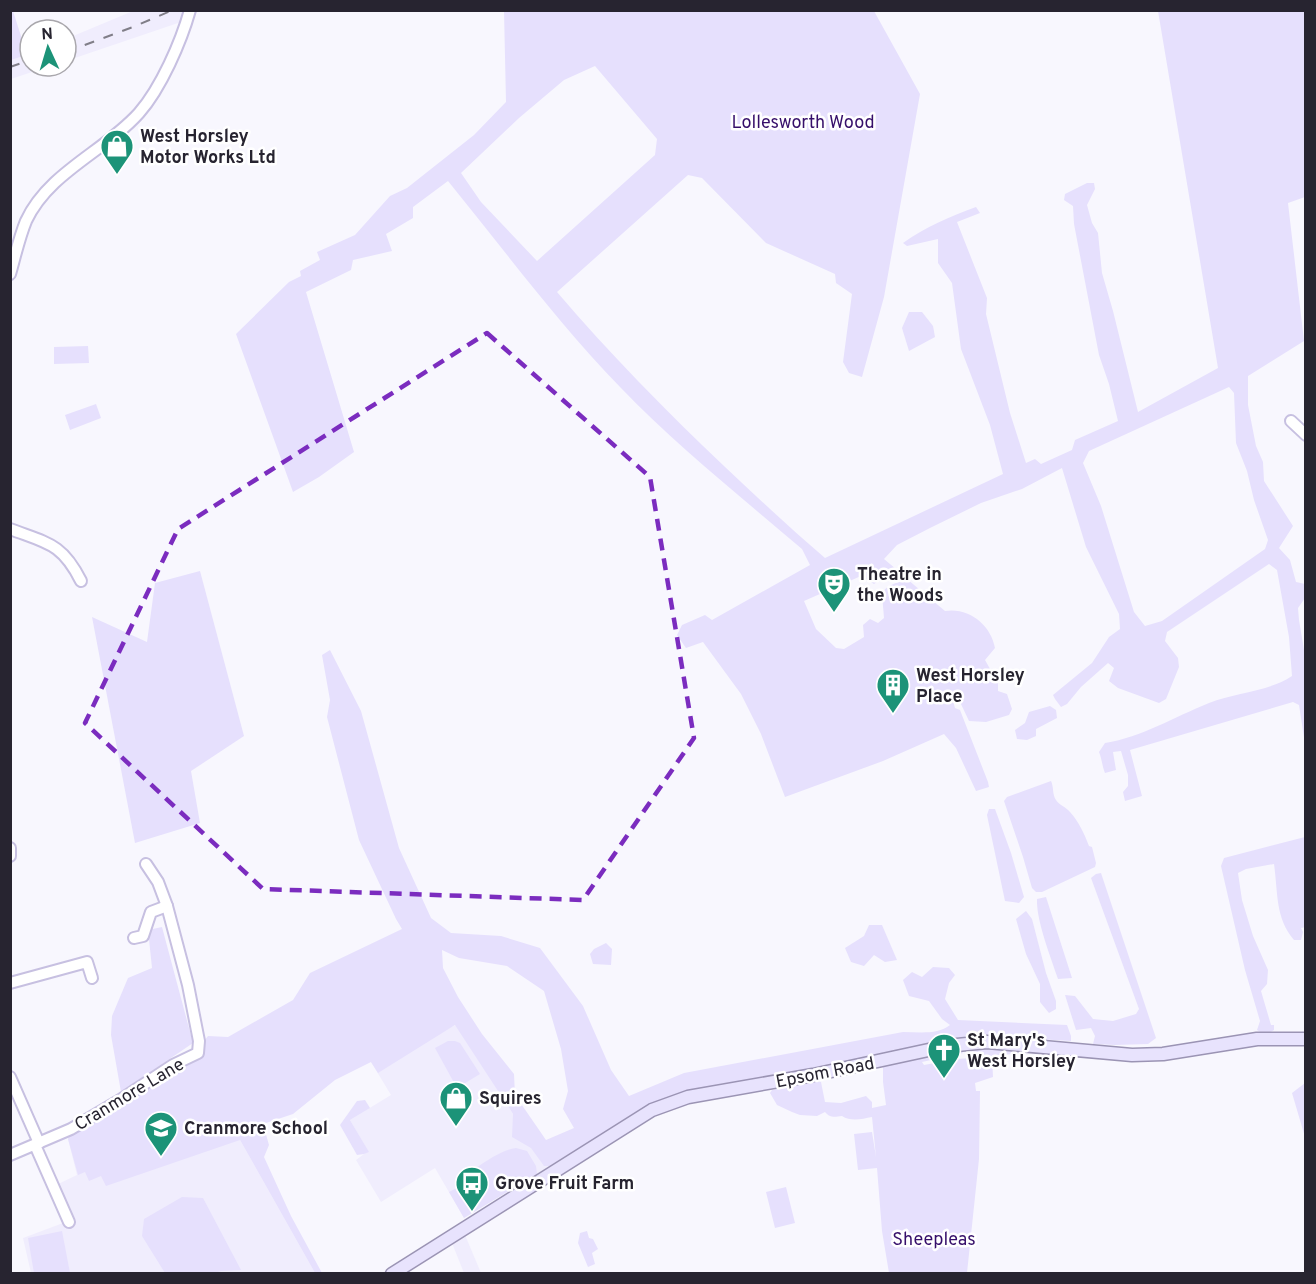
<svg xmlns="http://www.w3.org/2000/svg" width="1316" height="1284" viewBox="0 0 1316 1284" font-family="Overpass,sans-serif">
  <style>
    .built { fill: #f0edfd }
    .green { fill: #e6e0fd; fill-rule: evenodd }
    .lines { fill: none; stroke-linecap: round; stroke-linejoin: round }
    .minor-casing { stroke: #c7c0e1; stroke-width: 14 }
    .major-casing { stroke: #9b94b4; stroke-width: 15 }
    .minor { stroke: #fff; stroke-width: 10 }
    .major { stroke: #e8e3fd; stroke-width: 12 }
    .rail { stroke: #807e88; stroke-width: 2; stroke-dasharray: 10 10; stroke-linecap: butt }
    .marked { fill: none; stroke: #7b2cbf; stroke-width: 4.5; stroke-dasharray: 12 8; stroke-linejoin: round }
    .labels { text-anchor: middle; stroke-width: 5; stroke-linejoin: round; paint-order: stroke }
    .park-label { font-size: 18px; fill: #360f6a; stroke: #fff }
    .poi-label { font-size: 18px; font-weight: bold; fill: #272430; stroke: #fff; text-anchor: start }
    .street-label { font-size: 18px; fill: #272430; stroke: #fff }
  </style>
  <rect width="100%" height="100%" fill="#f8f7fe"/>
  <!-- built -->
  <g class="built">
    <path d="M 133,11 L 184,11 L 181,22 L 66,61 L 66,39 Z"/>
    <path d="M 30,54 L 30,66 L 50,66 L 11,79 L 11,60 Z"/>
    <path d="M 456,1025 L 513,1114 L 537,1145 L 550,1166 L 464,1218 L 435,1168 L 381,1202 L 356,1160 L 368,1151 L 350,1120 L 391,1095 L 371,1062 Z"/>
    <path d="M 68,1139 L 240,1140 L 315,1273 L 31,1273 L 23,1238 L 71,1220 L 56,1185 L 77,1175 Z"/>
    <path d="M 465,1235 L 481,1273 L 464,1273 L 452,1243 Z"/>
  </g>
  <!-- green -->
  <g class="green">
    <path d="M 11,10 L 13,11 L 27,55 L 11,60 Z"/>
    <path d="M 504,11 L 874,11 L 920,94 L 884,297 L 862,377 L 849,373 L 843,362 L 852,294 L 836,283 L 835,274 L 766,243 L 702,178 L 688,175 L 557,292 C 609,353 666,411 724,466 C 757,497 791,529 825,558 L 1003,474 L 990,425 L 961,349 L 952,283 L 938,263 L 938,239 L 907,246 L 903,243 C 925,227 951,216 976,207 L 980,213 L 957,222 L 987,298 L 986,314 L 1010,413 L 1026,463 L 1035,459 L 1041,464 L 1072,450 L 1075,440 L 1118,421 L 1109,384 L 1099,355 L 1074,224 L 1073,206 L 1064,200 L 1065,194 L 1087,183 L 1094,183 L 1095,189 L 1087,205 L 1092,223 L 1098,233 L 1102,273 L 1113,311 L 1138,412 L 1218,368 L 1158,11 L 1305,11 L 1305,197 L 1288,203 L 1304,341 L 1248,376 L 1248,405 L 1256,446 L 1263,462 L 1264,481 L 1293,526 L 1279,548 L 1290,560 L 1296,582 L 1305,584 L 1305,598 L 1298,608 L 1299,620 L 1305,656 L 1305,744 L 1299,705 L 1293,702 L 1130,750 L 1142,796 L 1125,801 L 1123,792 L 1128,786 L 1128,775 L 1121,751 L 1113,752 L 1116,770 L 1105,773 C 1102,766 1102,759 1099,752 L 1105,743 C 1142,737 1174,717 1209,703 C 1236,692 1268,692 1292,676 L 1289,637 L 1277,570 L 1269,564 L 1167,632 L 1165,641 L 1178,658 L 1179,667 L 1166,699 L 1159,703 L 1118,688 L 1109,681 L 1114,668 L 1108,663 L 1081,687 L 1067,704 L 1061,707 L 1055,699 L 1053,695 L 1092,663 L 1109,637 L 1120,629 L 1119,614 L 1086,547 L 1062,468 L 1022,489 L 981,503 L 930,528 L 897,545 L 884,559 L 896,569 L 874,584 L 861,576 L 804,601 L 816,629 L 836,648 L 844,649 L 864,637 L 863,625 L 870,619 L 878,623 L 884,618 C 882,589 878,589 907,579 L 945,611 C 969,607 991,625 995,648 L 985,660 L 998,683 L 998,691 L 1007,694 L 1012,709 L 1009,715 L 986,722 L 969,721 L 960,702 L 956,701 L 953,701 L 955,708 L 960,710 L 988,782 L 989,787 L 976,791 L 956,748 L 944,734 L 883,761 L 785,797 L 761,734 L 741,694 L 703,642 L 686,648 L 677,635 L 682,625 L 705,615 L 712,620 L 810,565 L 802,549 C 741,497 677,446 621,388 C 558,323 505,251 448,181 L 413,207 L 413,218 L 386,234 L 392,251 L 353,260 L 351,270 L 306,292 L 354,452 L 319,477 L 293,492 L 236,334 L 289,282 L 301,276 L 300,271 L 320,260 L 317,252 L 355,235 L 390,196 L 407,188 L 474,135 L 506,102 ZM 595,66 L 657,139 L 655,155 L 537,261 L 481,202 L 461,173 L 519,118 L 564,80 ZM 1229,387 L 1234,393 L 1236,443 L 1247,471 L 1254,500 L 1268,540 L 1265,549 L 1162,621 L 1145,626 L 1134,612 L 1101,506 L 1083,463 L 1089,451 Z"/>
    <path d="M 909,312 L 922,312 L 933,326 L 935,337 L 909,351 L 902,328 Z"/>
    <path d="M 88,346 L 89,363 L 54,364 L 54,347 Z"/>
    <path d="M 96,404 L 101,418 L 70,430 L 65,415 Z"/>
    <path d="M 200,571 L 244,736 L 191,771 L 200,823 L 135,843 L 92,617 L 147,642 L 155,583 Z"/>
    <path d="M 330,650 L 361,711 L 399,848 L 431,918 L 451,933 L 501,936 L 540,948 L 583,1006 L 611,1070 L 629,1096 L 684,1073 L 903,1032 C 919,1032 938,1035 950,1025 L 942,1019 L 929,1001 L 909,996 L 903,980 L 912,972 L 922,977 L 933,967 L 949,968 L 955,975 L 949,983 L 945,999 L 958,1020 L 1067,1025 L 1071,1036 L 1071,1041 L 984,1036 L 972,1036 L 925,1044 L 770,1077 L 720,1084 L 684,1092 L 649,1104 L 550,1166 L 544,1166 L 531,1148 L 512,1137 L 513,1114 L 455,1025 L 378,1073 L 371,1062 L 335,1080 L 293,1114 L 263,1124 L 269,1145 L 264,1157 L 291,1216 L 322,1273 L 315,1273 L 240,1140 L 106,1186 L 101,1176 L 89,1181 L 85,1172 L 78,1175 L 68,1139 L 71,1129 L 191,1057 L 208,1036 L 228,1037 L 293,1000 L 310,973 L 402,929 L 396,919 L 359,840 L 327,717 L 330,700 L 322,655 ZM 442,950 L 459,958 L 507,966 L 544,991 L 561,1049 L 568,1091 L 563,1109 L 574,1128 L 546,1140 L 515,1095 L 514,1074 L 482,1034 L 458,997 L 443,968 Z"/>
    <path d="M 1050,706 L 1056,710 L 1057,718 L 1036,729 L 1036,736 L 1027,740 L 1017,739 L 1015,730 L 1025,723 L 1029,712 Z"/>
    <path d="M 1051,781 C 1054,787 1052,794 1056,800 C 1059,805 1066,807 1070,812 C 1079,822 1084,833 1089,846 L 1092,847 L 1096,863 L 1095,867 L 1042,892 L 1036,892 L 1032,888 L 1023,857 L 1004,801 L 1007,797 Z"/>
    <path d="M 989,809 L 995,809 L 1011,853 L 1024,897 L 1019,903 L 1005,901 L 987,815 Z"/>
    <path d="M 1305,837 L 1306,927 L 1301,928 L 1303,932 L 1301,940 L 1294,940 C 1275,918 1278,892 1274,864 L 1246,869 L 1238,873 L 1242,900 L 1253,936 L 1268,970 L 1267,984 L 1261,991 L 1271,1025 L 1274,1025 L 1274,1030 C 1268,1034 1262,1034 1257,1030 L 1260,1021 L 1245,970 L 1221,866 L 1224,858 Z"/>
    <path d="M 1101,873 L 1156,1038 L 1148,1044 L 1115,1045 L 1093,1044 L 1095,1036 L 1091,1028 L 1076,1030 L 1065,995 L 1075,996 L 1093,1019 L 1113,1021 L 1136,1014 L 1139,1009 L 1091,878 L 1096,874 Z"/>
    <path d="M 1046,897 L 1072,978 L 1058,979 C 1051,958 1036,920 1037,899 Z"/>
    <path d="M 1026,911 L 1032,919 L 1046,973 L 1056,1001 L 1056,1009 L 1049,1013 L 1040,1002 L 1040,984 L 1026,954 L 1016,919 Z"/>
    <path d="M 869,925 L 882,925 L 897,960 L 885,962 L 874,955 L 864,966 L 851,962 L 845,948 L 864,936 Z"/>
    <path d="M 162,927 L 193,1043 L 121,1092 L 111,1035 L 112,1016 L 128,978 L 152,968 L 148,930 Z"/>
    <path d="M 606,943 L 612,949 L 611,965 L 593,964 L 590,954 L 594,949 Z"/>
    <path d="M 448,1041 L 455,1041 L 460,1043 L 480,1074 L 457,1088 L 435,1048 Z"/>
    <path d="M 979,1046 L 1034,1052 L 992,1056 L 993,1077 L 975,1083 L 976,1091 L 980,1091 L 979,1159 L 967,1273 L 889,1273 L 882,1231 L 877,1168 L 858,1170 L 854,1134 L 872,1132 L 876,1157 L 872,1117 C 862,1119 851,1122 842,1116 C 834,1117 830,1118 825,1112 L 817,1116 L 800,1115 L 792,1112 L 777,1105 L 770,1093 L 772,1090 L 812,1082 L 821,1082 L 825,1102 L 841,1103 L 866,1096 L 872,1102 L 872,1108 L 886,1105 L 883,1082 L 883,1065 L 960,1049 L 963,1053 L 922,1062 L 924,1065 L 956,1059 L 972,1058 C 973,1052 973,1048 979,1046 Z"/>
    <path d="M 1305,1083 L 1305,1137 L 1292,1093 Z"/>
    <path d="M 365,1100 L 370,1108 L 350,1120 L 369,1152 L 364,1154 L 357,1155 L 340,1125 L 357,1101 Z"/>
    <path d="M 516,1148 L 527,1151 L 536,1166 L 537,1174 L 464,1218 L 449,1192 L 480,1176 L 476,1168 C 488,1160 502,1150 516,1148 Z"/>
    <path d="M 786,1187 L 795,1223 L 775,1228 L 766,1192 Z"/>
    <path d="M 182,1197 L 203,1198 L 241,1270 L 221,1271 L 212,1274 L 165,1273 L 142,1236 L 144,1219 Z"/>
    <path d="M 62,1231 L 70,1273 L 34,1273 L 28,1238 Z"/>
    <path d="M 587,1231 L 589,1238 L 593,1239 L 598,1249 L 592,1253 L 595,1264 L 588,1267 L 578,1243 L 580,1233 Z"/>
  </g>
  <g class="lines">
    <defs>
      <g id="minor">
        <path d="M 10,274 C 15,257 19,238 26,221 C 49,172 104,152 139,113 C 161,88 181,42 190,10"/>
        <path d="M 1291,421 L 1306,435"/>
        <path d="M 10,529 C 47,543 62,543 81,581"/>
        <path d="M 10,848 L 10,856"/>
        <path d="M 134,938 L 143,936 L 151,912 L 167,906"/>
        <path d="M 10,983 L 87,962 L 92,978"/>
        <path d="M 10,1077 L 39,1143"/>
        <path d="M 35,1145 L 69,1222"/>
        <path d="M 10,1155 L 71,1129 L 120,1100 L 173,1065 L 198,1053 L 199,1041 L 188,985 L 167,906 L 158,882 L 146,864"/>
      </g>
      <path id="major" d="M 392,1274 L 652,1110 L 688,1097 L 813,1075 L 947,1046 L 987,1042 L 1132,1055 L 1163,1054 L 1257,1039 L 1306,1039"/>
    </defs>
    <!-- minor casing -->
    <use href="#minor" class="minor-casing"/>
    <!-- major casing -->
    <use href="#major" class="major-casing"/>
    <!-- minor -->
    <use href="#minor" class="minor"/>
    <!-- major -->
    <use href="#major" class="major"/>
    <!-- rail -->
    <g class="rail">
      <path d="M 66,52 L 133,27 L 173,10"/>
      <path d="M 10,67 L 30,60"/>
    </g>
  </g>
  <!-- marked area -->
  <path class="marked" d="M 487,333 L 650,477 L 694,738 L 583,900 L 263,889 L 85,723 L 178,529 Z"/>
  <!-- icons -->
  <defs>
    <symbol id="shop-pin" viewBox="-11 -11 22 30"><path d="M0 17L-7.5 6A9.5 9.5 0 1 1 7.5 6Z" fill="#1c9378" stroke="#fff"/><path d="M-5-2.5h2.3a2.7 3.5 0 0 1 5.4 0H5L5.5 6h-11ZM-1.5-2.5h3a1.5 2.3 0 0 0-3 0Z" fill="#fff"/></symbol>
    <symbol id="theatre-pin" viewBox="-11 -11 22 30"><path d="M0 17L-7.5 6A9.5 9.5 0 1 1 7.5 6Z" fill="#1c9378" stroke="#fff"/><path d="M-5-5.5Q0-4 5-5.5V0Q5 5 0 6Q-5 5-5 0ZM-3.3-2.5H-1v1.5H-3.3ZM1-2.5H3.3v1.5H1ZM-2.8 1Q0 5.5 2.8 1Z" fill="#fff"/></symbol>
    <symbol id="building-pin" viewBox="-11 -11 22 30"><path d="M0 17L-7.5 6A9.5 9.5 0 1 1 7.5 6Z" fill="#1c9378" stroke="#fff"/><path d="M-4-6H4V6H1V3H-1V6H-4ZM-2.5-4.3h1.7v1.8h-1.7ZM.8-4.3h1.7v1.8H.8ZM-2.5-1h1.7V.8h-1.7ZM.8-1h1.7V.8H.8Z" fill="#fff"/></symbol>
    <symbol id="church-pin" viewBox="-11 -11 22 30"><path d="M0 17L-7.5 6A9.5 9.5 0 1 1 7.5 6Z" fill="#1c9378" stroke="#fff"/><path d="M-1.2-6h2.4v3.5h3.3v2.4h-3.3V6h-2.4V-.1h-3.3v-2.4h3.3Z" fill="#fff"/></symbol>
    <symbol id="school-pin" viewBox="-11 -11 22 30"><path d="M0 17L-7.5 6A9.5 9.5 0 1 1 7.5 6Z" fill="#1c9378" stroke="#fff"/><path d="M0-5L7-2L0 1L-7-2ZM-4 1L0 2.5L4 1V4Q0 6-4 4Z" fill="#fff"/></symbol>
    <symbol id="bus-pin" viewBox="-11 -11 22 30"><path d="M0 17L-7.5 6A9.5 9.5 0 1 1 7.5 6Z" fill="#1c9378" stroke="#fff"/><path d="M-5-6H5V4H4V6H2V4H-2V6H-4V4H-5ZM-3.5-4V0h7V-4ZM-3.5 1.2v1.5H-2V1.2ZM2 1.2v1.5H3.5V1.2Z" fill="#fff"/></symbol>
  </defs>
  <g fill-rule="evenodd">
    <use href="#shop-pin" x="98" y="127" width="38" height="52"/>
    <use href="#theatre-pin" x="815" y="565" width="38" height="52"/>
    <use href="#building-pin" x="874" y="666" width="38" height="52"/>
    <use href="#church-pin" x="925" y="1031" width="38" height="52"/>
    <use href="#shop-pin" x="437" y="1079" width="38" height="52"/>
    <use href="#school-pin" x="142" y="1109" width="38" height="52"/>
    <use href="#bus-pin" x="453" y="1164" width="38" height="52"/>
  </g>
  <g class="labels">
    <!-- park labels -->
    <g class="park-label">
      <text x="803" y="128">Lollesworth Wood</text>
      <text x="934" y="1245">Sheepleas</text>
    </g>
    <!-- poi labels -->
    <g class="poi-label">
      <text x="140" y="142">West Horsley<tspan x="140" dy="21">Motor Works Ltd</tspan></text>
      <text x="857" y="580">Theatre in<tspan x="857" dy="21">the Woods</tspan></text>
      <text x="916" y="681">West Horsley<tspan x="916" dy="21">Place</tspan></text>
      <text x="967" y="1046">St Mary's<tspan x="967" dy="21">West Horsley</tspan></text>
      <text x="479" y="1104">Squires</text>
      <text x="184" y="1134">Cranmore School</text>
      <text x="495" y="1189">Grove Fruit Farm</text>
    </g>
    <!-- street labels -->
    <g class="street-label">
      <text transform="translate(825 1072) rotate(-11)" y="6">Epsom Road</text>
      <text transform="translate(129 1094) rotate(-31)" y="6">Cranmore Lane</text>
    </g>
  </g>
  <!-- border -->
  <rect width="1316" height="1284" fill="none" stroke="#272430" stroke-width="24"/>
  <!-- north arrow -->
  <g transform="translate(48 48) rotate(356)"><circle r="28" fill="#ffffff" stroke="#a9a7ac" stroke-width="1.5"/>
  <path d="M0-4.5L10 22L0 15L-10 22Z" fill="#1c9378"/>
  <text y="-9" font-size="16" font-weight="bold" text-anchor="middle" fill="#272430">N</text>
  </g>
</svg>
